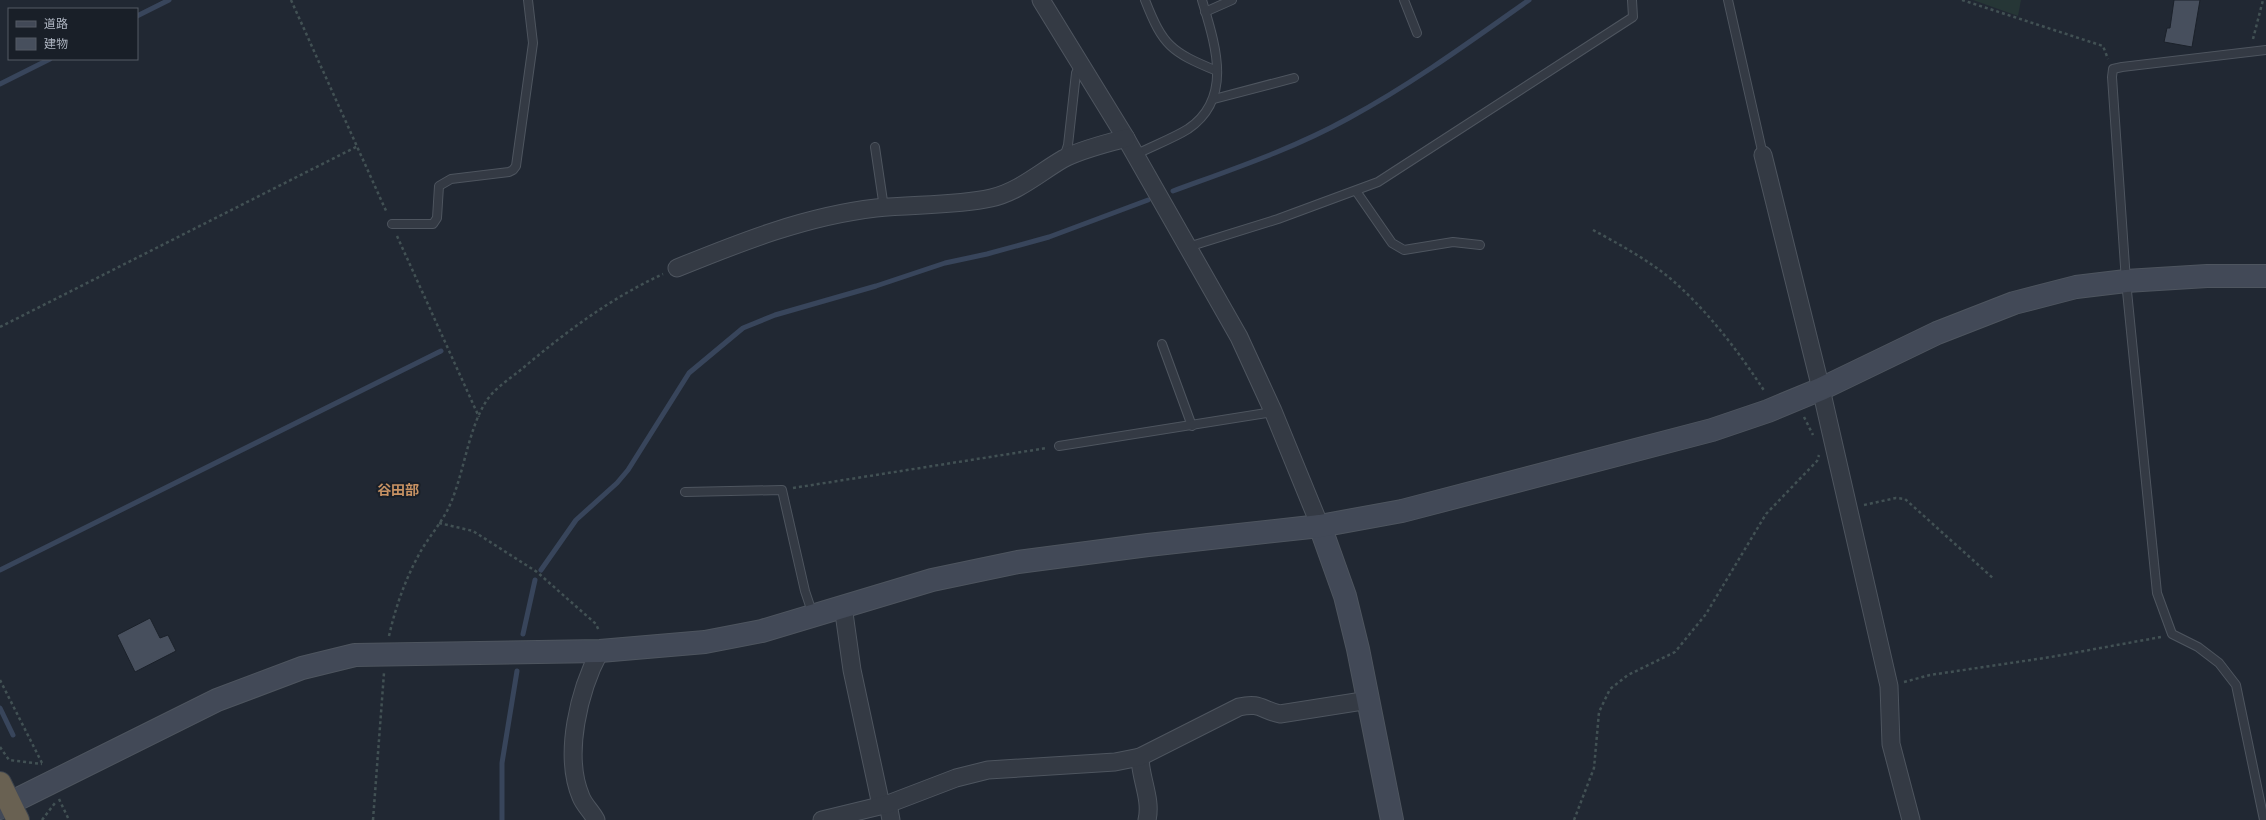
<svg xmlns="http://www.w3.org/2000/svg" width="2266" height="820" viewBox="0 0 2266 820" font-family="Manrope,'Noto Sans JP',sans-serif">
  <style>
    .green { fill: #263636 }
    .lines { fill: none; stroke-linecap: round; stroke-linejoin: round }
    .stream { stroke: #38455b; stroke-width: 5 }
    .building { fill: #474f5d; stroke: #1b212a }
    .lane-casing { stroke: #4e555f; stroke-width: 10 }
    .street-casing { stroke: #4e555f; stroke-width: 19 }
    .secondary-casing { stroke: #4e555f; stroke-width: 24 }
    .highway-casing { stroke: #3e454e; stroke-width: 24 }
    .path { stroke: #425154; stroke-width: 2.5; stroke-dasharray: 3 3; stroke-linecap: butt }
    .lane { stroke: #343a44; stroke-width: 8 }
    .street { stroke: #343a44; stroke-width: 17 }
    .secondary { stroke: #424957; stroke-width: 22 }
    .highway { stroke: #696152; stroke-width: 22 }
    .labels { text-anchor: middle; stroke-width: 4; stroke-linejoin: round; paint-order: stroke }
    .quarter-label { font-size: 14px; font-weight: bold; fill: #c79263; stroke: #191f28 }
  </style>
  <rect width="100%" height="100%" fill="#212833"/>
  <!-- green -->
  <path class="green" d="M 1973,0 L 2021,0 L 2018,16 Z"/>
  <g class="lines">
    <!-- stream -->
    <g class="stream">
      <path d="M 137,16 L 169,0"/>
      <path d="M 0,84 L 50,59"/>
      <path d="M 1173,191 C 1233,169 1293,149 1349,118 C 1412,84 1471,41 1529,0"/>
      <path d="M 0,570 L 441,351"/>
      <path d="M 541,570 L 576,520 L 617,483 L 628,470 L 689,373 L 743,328 L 775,315 L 876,286 L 945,263 L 987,254 L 1049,237 L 1148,200"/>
      <path d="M 523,634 L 535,580"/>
      <path d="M 0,708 L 13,735"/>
      <path d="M 502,820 L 502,763 L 517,671"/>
    </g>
  </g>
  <!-- building -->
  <g class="building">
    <path d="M 2174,0 L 2200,0 L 2192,47 L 2164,42 L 2167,28 L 2170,28 Z"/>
    <path d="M 150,618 L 160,638 L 168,635 L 176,651 L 135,672 L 117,635 Z"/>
  </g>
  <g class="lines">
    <defs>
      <g id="lane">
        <path d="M 1145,0 C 1163,46 1171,52 1217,71"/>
        <path d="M 1404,0 L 1417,33"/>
        <path d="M 1728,0 L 1763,155"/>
        <path d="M 1205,12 L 1232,0"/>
        <path d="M 1214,99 L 1294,78"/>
        <path d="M 875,147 L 884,208"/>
        <path d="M 1135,155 C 1152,146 1172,139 1188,129 C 1234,98 1215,44 1202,0"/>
        <path d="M 1064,157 L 1068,145 L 1076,73 L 1080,65"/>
        <path d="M 1356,191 L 1392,243 L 1404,250 L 1453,242 L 1480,245"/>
        <path d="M 392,224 L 433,224 L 437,218 L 439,186 L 451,179 L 509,172 L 513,170 L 516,166 L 533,43 L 528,0"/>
        <path d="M 1188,247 L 1278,219 L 1378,182 L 1633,17 L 1632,0"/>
        <path d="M 1162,344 L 1192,426"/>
        <path d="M 1059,446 L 1273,412"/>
        <path d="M 685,492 L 782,490 L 805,591 L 813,615"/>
        <path d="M 2264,820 L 2236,685 L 2219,663 L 2198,647 L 2172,634 L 2157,593 L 2126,281 L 2112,77 L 2113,69 L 2122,67 L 2266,50"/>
      </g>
      <g id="street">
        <path d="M 1041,0 L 1124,135 L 1239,337 L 1273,411 L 1320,526"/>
        <path d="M 1763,155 L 1821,389 L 1889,686 L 1891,744 L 1911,820"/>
        <path d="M 677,268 C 741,242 806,216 876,208 C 914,204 954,206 991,198 C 1018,192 1039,173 1063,159 C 1082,149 1105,144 1126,138"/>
        <path d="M 843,606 L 852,670 L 881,805"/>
        <path d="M 1140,757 C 1140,778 1152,799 1147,820"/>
        <path d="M 888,804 L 891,820"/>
        <path d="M 596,820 C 592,812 584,805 581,797 C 563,755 579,690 600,651"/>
        <path d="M 822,820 L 888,804 L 956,778 L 988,770 L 1115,762 L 1140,757 L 1239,707 C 1261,702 1261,710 1280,714 L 1369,700"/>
      </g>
      <g id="secondary">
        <path d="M 1320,526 L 1345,596 L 1358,649 L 1392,820"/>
        <path d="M 0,808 L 217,700 L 302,668 L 355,655 L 600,651 L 705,642 L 762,631 L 932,580 L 1018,562 L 1148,545 L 1320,526 L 1402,511 L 1712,430 L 1768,411 L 1821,389 L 1937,333 L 2014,303 L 2076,287 L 2126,281 L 2207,276 L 2266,276"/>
      </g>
      <path id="highway" d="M 0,783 L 18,820"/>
    </defs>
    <!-- lane casing -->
    <use href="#lane" class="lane-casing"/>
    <!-- street casing -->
    <use href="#street" class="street-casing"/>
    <!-- secondary casing -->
    <use href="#secondary" class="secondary-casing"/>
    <!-- highway casing -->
    <use href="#highway" class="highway-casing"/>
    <!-- path -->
    <g class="path">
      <path d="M 291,0 L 387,213"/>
      <path d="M 1962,0 L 2103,46 L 2108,59"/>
      <path d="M 2253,39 L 2263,0"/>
      <path d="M 1593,230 C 1619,244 1648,260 1671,279 C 1708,311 1739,352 1765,392"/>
      <path d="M 397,236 L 479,417"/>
      <path d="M 0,327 L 358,146"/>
      <path d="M 1804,417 L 1813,435"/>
      <path d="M 793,488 L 1047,448"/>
      <path d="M 1864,505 L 1896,498 L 1905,499 L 1994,579"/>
      <path d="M 439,523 L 473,531 L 537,572 L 596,624 L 599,631"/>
      <path d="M 389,636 C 396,605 406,577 422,549 C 430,536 440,524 447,511 C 464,478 467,430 487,400 C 496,387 511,378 523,368 C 567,331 611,298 663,274"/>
      <path d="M 0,680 L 43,765"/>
      <path d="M 1904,682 L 1930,675 L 2051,657 L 2161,637"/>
      <path d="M 0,747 L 9,760 L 42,764"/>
      <path d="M 59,799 L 69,820"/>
      <path d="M 42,820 L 55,803"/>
      <path d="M 373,820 L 384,673"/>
      <path d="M 1574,820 L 1594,768 L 1599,712 L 1610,689 L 1628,675 L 1675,652 L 1706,614 L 1766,514 L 1817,461 L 1819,455"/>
    </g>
    <!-- lane -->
    <use href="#lane" class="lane"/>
    <!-- street -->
    <use href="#street" class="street"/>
    <!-- secondary -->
    <use href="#secondary" class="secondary"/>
    <!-- highway -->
    <use href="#highway" class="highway"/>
  </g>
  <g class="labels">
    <!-- quarter labels -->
    <g class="quarter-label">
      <text x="398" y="495">谷田部</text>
    </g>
  </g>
  <!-- legend -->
  <rect x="8" y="8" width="130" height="52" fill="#191f28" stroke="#555b65"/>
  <rect x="16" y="21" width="20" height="6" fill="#424957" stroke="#555b65"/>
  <text x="44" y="28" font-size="12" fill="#aeb5c1">道路</text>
  <rect x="16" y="38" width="20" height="12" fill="#474f5d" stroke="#555b65"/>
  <text x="44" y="48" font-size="12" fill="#aeb5c1">建物</text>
</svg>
